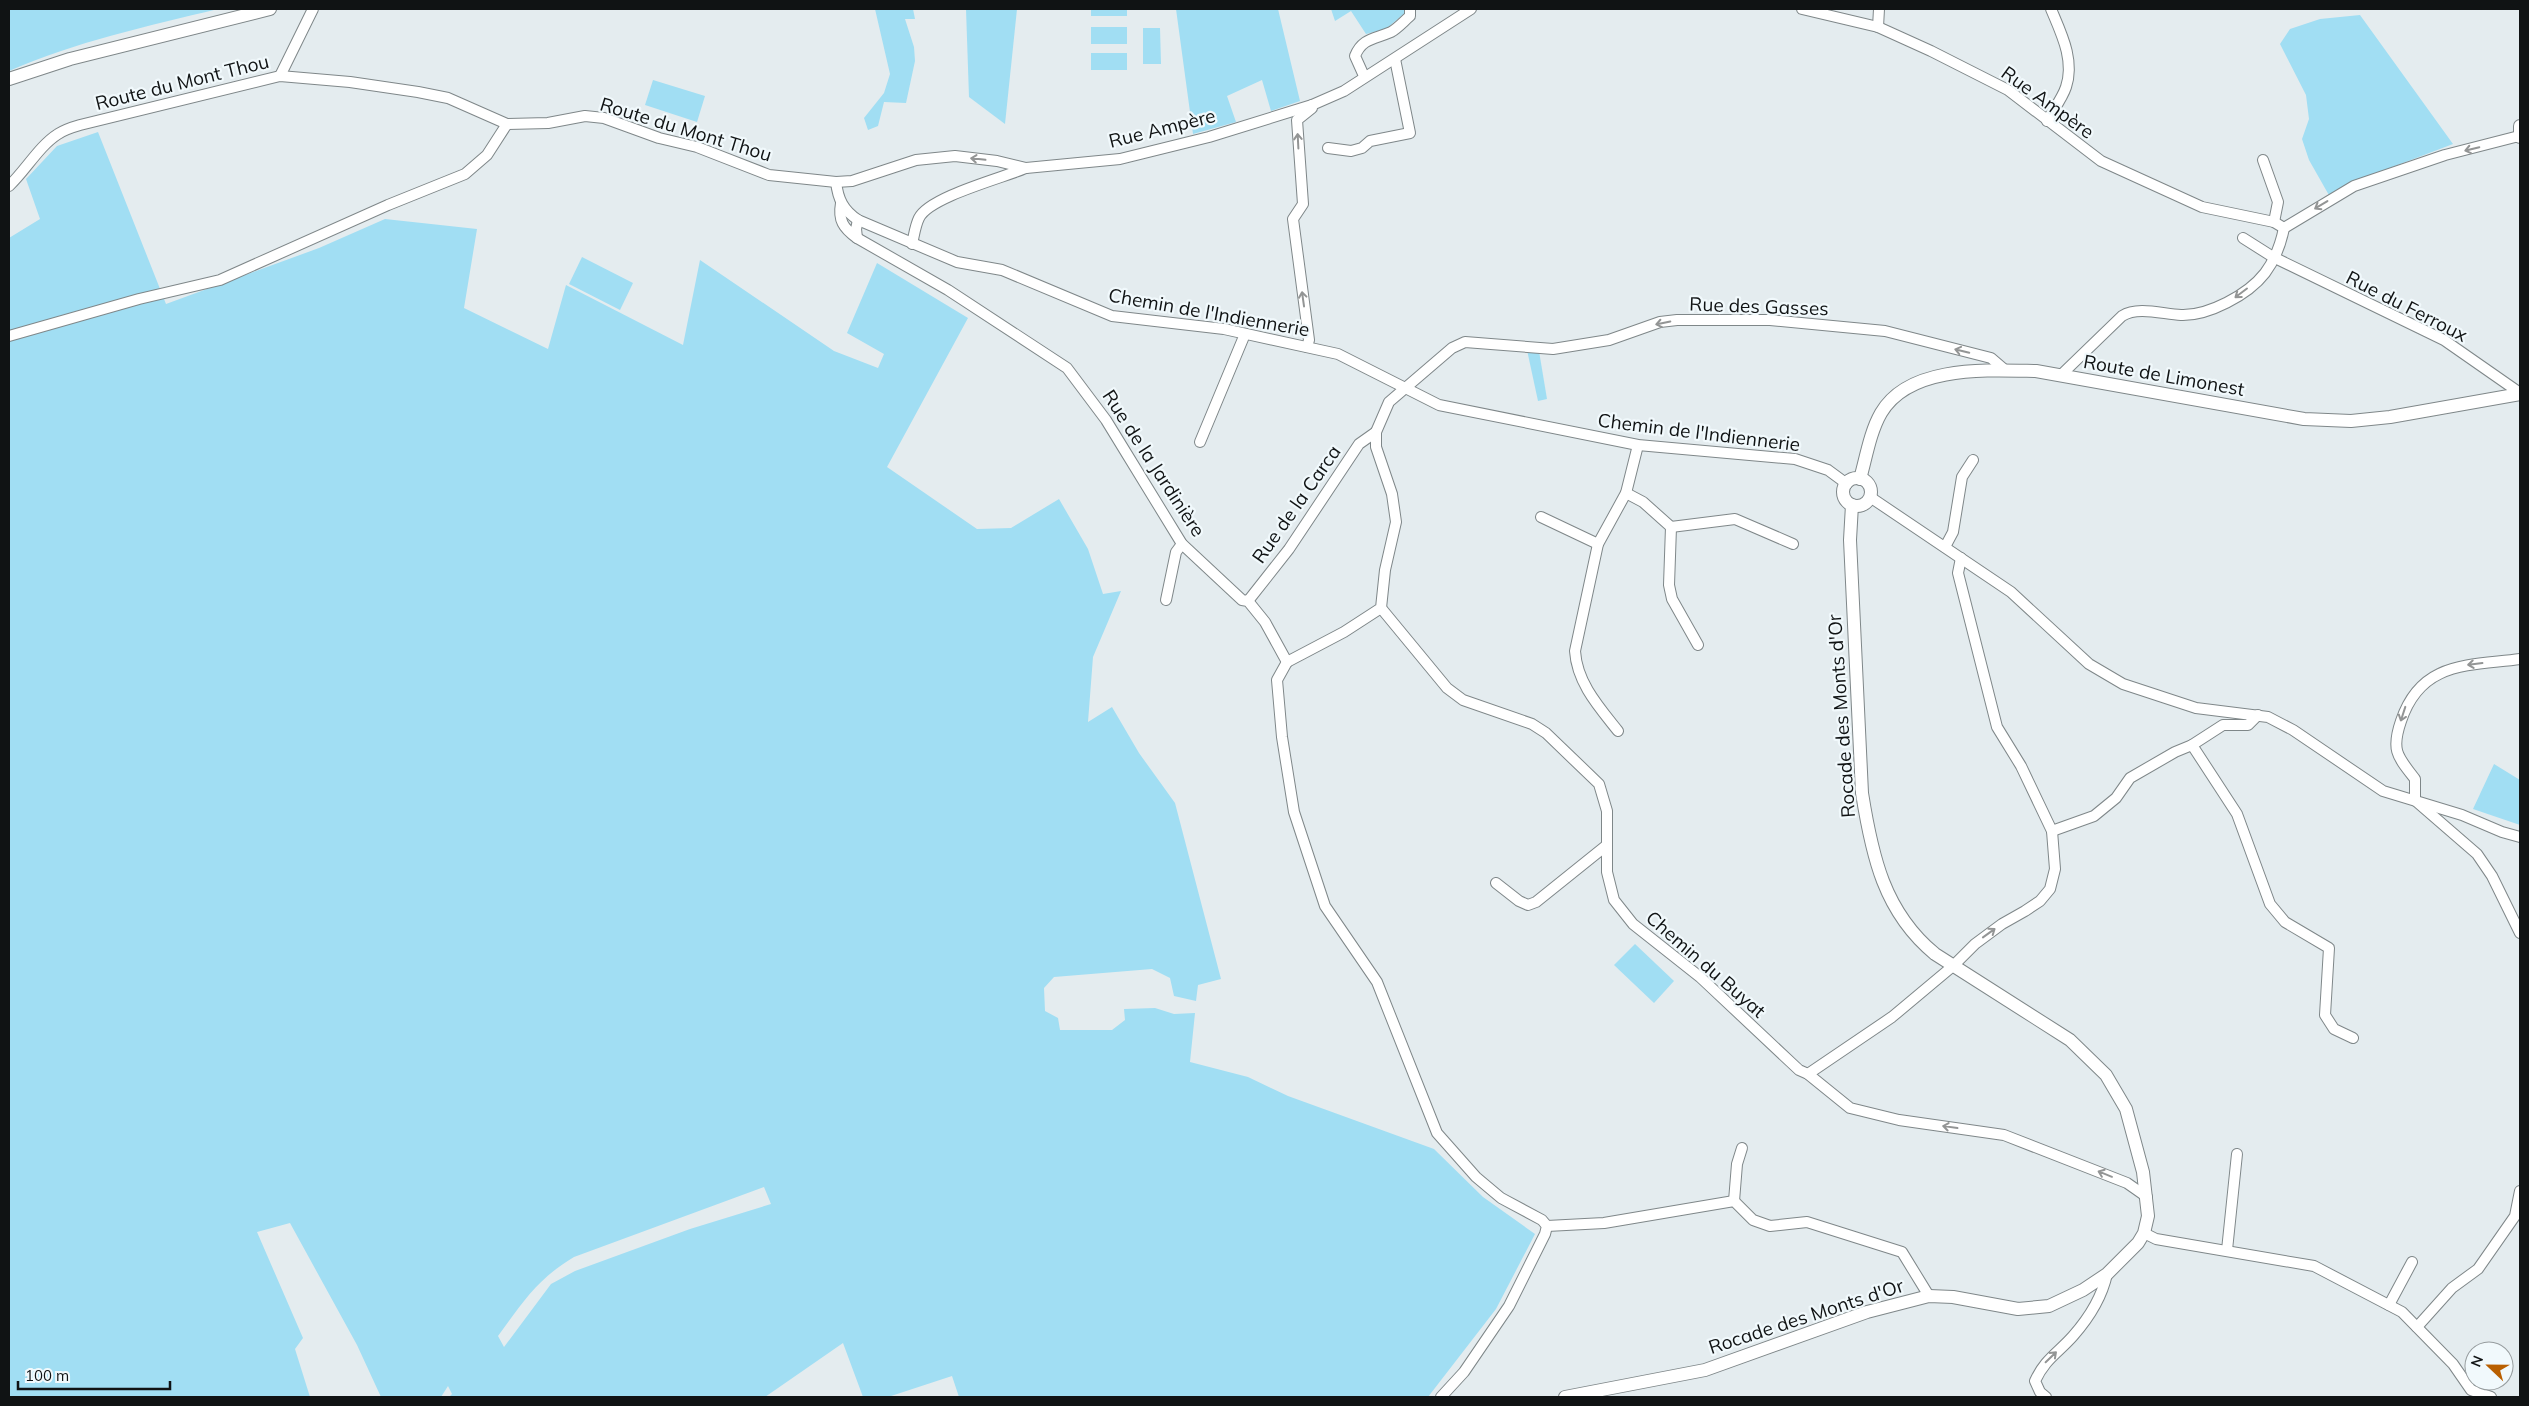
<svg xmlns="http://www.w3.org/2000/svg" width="2529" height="1406" viewBox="0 0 2529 1406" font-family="Mulish,sans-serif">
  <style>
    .green { fill: #a1def3; fill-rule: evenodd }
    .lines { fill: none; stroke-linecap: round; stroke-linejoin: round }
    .minor-casing { stroke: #7f8789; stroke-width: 12 }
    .tertiary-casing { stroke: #7f8789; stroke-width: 14 }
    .minor { stroke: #fff; stroke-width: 10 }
    .tertiary { stroke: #fff; stroke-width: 12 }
    .oneway { stroke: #939595 }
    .labels { text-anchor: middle; stroke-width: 4.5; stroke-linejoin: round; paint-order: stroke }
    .street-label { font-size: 19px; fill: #101314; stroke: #f1f9fc }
  </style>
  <rect width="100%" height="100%" fill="#e4ecef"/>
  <!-- green -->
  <g class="green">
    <path d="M 9,9 L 218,9 C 148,26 75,42 9,71 Z"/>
    <path d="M 875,9 L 913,9 L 915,19 L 905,19 L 914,47 L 915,61 L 906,103 L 884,102 L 878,126 L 868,130 L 864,118 L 884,93 L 890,74 Z"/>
    <path d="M 966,9 L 1017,9 L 1005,124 L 969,97 Z"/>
    <rect x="1091" y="9" width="36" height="7"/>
    <path d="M 1176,9 L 1278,9 L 1300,101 L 1271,111 L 1262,80 L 1227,96 L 1236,122 L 1193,134 Z"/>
    <path d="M 1331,9 L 1406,9 L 1406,12 L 1386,29 L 1366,34 L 1351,11 L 1335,21 Z"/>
    <path d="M 2360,15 L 2453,144 L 2374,174 L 2330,197 L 2309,160 L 2302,139 L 2309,119 L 2306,95 L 2280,44 L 2290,29 L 2320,19 Z"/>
    <rect x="1091" y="27" width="36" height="17"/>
    <path d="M 1143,28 L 1160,28 L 1161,64 L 1143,64 Z"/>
    <rect x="1091" y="53" width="36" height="17"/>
    <path d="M 653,80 L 705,96 L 697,122 L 645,105 Z"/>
    <path d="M 98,132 L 166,304 L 319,248 L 385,219 L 477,229 L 464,308 L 548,349 L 566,285 L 683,345 L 700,260 L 834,351 L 878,368 L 884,354 L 847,333 L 877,263 L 968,318 L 887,467 L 977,529 L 1011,528 L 1059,499 L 1088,549 L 1103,594 L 1121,591 L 1093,657 L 1088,722 L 1112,707 L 1139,753 L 1175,803 L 1221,979 L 1198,985 L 1196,1001 L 1174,996 L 1170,978 L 1152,969 L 1054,977 L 1044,988 L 1045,1011 L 1058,1018 L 1060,1030 L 1112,1030 L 1125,1020 L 1124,1009 L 1155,1008 L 1174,1014 L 1195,1013 L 1190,1062 L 1248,1077 L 1288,1096 L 1434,1149 L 1483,1197 L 1535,1234 L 1496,1309 L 1428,1397 L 959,1397 L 952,1376 L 888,1397 L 863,1397 L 843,1343 L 765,1397 L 449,1397 L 452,1394 L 448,1386 L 441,1397 L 381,1397 L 357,1345 L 290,1223 L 257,1232 L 303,1338 L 295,1349 L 310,1397 L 9,1397 L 9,238 L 40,219 L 26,179 L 57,146 ZM 764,1187 L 771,1204 L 690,1229 L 575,1271 L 551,1284 L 504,1347 L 498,1336 C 523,1302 537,1279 574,1257 Z"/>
    <path d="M 582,257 L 633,283 L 620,310 L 569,284 Z"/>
    <path d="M 1527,350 L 1539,351 L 1547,399 L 1538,401 Z"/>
    <path d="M 2494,764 L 2520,780 L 2520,825 L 2473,809 Z"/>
    <path d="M 1635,944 L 1674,981 L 1654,1003 L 1614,965 Z"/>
  </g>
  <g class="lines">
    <defs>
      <g id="minor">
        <path d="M 1802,9 L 1878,27 L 1931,51 L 2008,90 L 2101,161 L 2202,207 L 2274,222 L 2284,228"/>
        <path d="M 1878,27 L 1879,9"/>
        <path d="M 280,76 L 313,9"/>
        <path d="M 1364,76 L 1355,56 C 1362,38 1375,39 1391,32 C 1398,28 1404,21 1410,16 L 1410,9"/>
        <path d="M 2047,121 C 2053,110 2062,99 2066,87 C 2075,60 2061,33 2051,9"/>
        <path d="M 1328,148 L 1351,151 L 1362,148 L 1370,141 L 1410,133 L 1395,59"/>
        <path d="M 2263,160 L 2278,202 L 2274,222"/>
        <path d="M 836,182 C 838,199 843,210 858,220 L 957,262 L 1002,270 L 1112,316 L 1224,329 L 1338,354 L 1439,405 L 1638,445 L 1795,459 L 1828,470 L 1847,484"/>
        <path d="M 9,186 C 26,170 39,146 58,134 C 64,130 73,127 80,125 L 280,76 L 350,82 L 418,92 L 448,98 L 507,124 L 548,123 L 585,116 L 604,118 L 659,138 L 697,147 L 769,175 L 836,182 L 852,181 L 916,160 L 955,156 L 997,161 L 1026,168 L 1120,159 L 1209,137 L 1312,105 L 1344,91 L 1471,9"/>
        <path d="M 841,203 C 838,220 843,228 857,238 L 856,229 L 858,220"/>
        <path d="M 2284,228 L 2354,186 L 2445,155 L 2519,136"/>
        <path d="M 857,238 L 948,290 L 1067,368 L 1106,420 L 1182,544 L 1242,600 L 1248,601 L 1265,622 L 1287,662"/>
        <path d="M 2243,238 L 2273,257 L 2444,340 L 2520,393"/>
        <path d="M 912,244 C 914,236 915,226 919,218 C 929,197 1002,178 1026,168"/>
        <path d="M 9,336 L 139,299 L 220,280 L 388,205 L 465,174 L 487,155 L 507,124"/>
        <path d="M 1307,347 L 1309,340 L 1293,219 L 1303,204 L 1297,120 L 1312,108 L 1312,105"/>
        <path d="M 2061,375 L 2122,316 C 2138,306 2162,314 2181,315 C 2208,316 2248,295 2265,273 C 2274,261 2281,243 2284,228"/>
        <path d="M 1200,442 L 1245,334"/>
        <path d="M 1626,493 L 1643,502 L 1671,527 L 1669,585 L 1672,599 L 1698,645"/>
        <path d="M 1870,497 L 2011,592 L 2089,664 L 2123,684 L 2196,708 L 2268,717 L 2293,730 L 2383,791 L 2462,815 L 2502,832 L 2520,837"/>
        <path d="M 1541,517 L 1598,544"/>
        <path d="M 1671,527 L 1735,519 L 1793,544"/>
        <path d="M 1945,547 L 1953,532 L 1962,477 L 1973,460"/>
        <path d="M 1166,600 L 1176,552 L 1182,544"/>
        <path d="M 1248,601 L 1289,549 L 1359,444 L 1376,432"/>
        <path d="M 1381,608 L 1447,688 L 1463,700 L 1532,724 L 1546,733 L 1599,784 L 1607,811 L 1607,872 L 1614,900 L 1633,924 L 1700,977 L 1799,1070 L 1808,1074 L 1850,1108 L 1899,1120 L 2004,1135 L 2127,1183 L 2147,1197"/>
        <path d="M 1287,662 L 1344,632 L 1381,608 L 1385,570 L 1396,522 L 1392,494 L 1376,447 L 1376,432 L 1389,402 L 1452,348 L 1465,342 L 1553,349 L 1609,340 L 1660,322 L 1677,320 L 1770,320 L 1885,331 L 1991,358 L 2005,370"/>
        <path d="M 1287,662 L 1277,680 L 1282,737 L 1294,812 L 1325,906 L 1377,982 L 1437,1133 L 1476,1177 L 1501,1198 L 1542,1220 L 1547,1226 L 1545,1234 L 1509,1306 L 1464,1372 L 1441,1397"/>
        <path d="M 1618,731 C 1599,707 1577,683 1575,651 L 1598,544 L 1626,493 L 1638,445"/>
        <path d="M 2192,745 L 2237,814 L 2270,904 L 2285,922 L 2329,948 L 2325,1015 L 2334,1029 L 2353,1038"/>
        <path d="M 2415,800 L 2415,779 C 2397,756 2391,750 2401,721 C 2421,661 2468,666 2520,659"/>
        <path d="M 2417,802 L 2477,854 L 2492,876 L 2520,933"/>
        <path d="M 2052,831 L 2094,816 L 2116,798 L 2130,778 L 2175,752 L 2192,745 L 2223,725 L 2248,725 L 2258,715"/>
        <path d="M 1496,883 L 1519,901 L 1528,905 L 1536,902 L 1607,845"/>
        <path d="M 1808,1074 L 1892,1017 L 1953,966 L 1975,944 L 2002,924 L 2025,911 L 2040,901 L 2050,889 L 2055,869 L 2052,831 L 2021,766 L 1997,727 L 1958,573 L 1961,558"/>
        <path d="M 1734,1201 L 1737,1164 L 1742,1148"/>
        <path d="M 1547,1226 L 1604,1223 L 1734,1201 L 1753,1220 L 1770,1226 L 1807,1222 L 1902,1252 L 1929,1296"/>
        <path d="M 2144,1233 L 2156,1239 L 2314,1266 L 2402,1312 L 2453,1364 L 2471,1390 L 2491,1397"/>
        <path d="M 2227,1250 L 2237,1154"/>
        <path d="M 2389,1305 L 2412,1262"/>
        <path d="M 2417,1327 L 2452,1288 L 2478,1269 L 2515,1216 L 2520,1191"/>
        <path d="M 2046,1397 L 2040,1392 L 2035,1381 C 2045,1359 2058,1353 2073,1336 C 2088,1319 2102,1297 2107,1274"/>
      </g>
      <g id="tertiary">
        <path d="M 9,79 L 70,59 L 270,9"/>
        <path d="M 2520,126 L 2520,137"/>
        <circle cx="1857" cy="492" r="14"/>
        <path d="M 1860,479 C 1866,458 1870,432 1881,413 C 1909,365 1987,370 2036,371 L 2304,419 L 2351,421 L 2390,417 L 2520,394"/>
        <path d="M 1565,1397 L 1705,1370 L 1867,1312 L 1929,1296 L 1953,1297 L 2018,1309 L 2049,1306 L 2083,1290 L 2107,1274 L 2138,1243 L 2144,1233 L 2148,1216 L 2143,1172 L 2126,1109 L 2106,1075 L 2070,1040 L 1935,954 C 1884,912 1872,856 1862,793 L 1850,540 L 1852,505"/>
      </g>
    </defs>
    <!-- minor casing -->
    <use href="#minor" class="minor-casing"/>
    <!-- tertiary casing -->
    <use href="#tertiary" class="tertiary-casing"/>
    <!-- minor -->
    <use href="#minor" class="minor"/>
    <!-- tertiary -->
    <use href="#tertiary" class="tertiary"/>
  </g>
  <!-- one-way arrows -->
  <defs><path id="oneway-shaft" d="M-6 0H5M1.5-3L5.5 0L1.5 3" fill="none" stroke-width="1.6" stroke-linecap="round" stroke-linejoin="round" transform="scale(1.25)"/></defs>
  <g class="oneway">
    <use href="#oneway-shaft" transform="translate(1298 141) rotate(-93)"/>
    <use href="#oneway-shaft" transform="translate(2472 149) rotate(167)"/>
    <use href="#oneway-shaft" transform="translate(978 159) rotate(-174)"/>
    <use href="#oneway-shaft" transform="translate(2321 205) rotate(149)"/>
    <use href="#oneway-shaft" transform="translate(2241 293) rotate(143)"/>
    <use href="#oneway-shaft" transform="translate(1303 299) rotate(-98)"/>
    <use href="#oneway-shaft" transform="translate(1663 323) rotate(168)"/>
    <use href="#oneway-shaft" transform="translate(1962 351) rotate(-166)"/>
    <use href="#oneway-shaft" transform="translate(2475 664) rotate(173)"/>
    <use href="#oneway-shaft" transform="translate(2403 714) rotate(108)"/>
    <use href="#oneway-shaft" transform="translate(1989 933) rotate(-36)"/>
    <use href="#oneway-shaft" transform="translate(1950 1127) rotate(-172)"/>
    <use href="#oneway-shaft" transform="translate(2105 1174) rotate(-158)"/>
    <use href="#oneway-shaft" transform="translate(2051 1357) rotate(-44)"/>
  </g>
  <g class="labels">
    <!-- street labels -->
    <g class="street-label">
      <text transform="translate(182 82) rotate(-14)" y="7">Route du Mont Thou</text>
      <text transform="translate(2048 102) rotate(36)" y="7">Rue Ampère</text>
      <text transform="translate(1162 128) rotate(-14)" y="7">Rue Ampère</text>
      <text transform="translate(686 129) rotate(17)" y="7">Route du Mont Thou</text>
      <text transform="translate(1759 306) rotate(2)" y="7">Rue des Gasses</text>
      <text transform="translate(2407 306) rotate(27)" y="7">Rue du Ferroux</text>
      <text transform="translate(1209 312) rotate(10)" y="7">Chemin de l'Indiennerie</text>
      <text transform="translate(2164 375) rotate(10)" y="7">Route de Limonest</text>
      <text transform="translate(1699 432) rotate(7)" y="7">Chemin de l'Indiennerie</text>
      <text transform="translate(1154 463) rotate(57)" y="7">Rue de la Jardinière</text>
      <text transform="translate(1296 504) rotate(-55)" y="7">Rue de la Carca</text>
      <text transform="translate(1841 716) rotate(-94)" y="7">Rocade des Monts d'Or</text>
      <text transform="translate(1706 964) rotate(41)" y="7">Chemin du Buyat</text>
      <text transform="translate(1806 1316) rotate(-18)" y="7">Rocade des Monts d'Or</text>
    </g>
  </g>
  <!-- border -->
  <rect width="2529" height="1406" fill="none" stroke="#101314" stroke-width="20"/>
  <!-- north arrow -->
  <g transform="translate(2489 1366) rotate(292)"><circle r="24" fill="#f1f9fc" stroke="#979d9f"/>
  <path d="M0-4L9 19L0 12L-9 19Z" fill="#b95f00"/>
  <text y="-8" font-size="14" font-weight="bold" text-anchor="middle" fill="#101314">N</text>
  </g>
  <!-- scale -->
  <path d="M18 1381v8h152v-8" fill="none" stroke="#101314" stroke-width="2.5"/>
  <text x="25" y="1381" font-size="15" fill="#101314" stroke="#f1f9fc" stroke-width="4" paint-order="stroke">100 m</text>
</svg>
